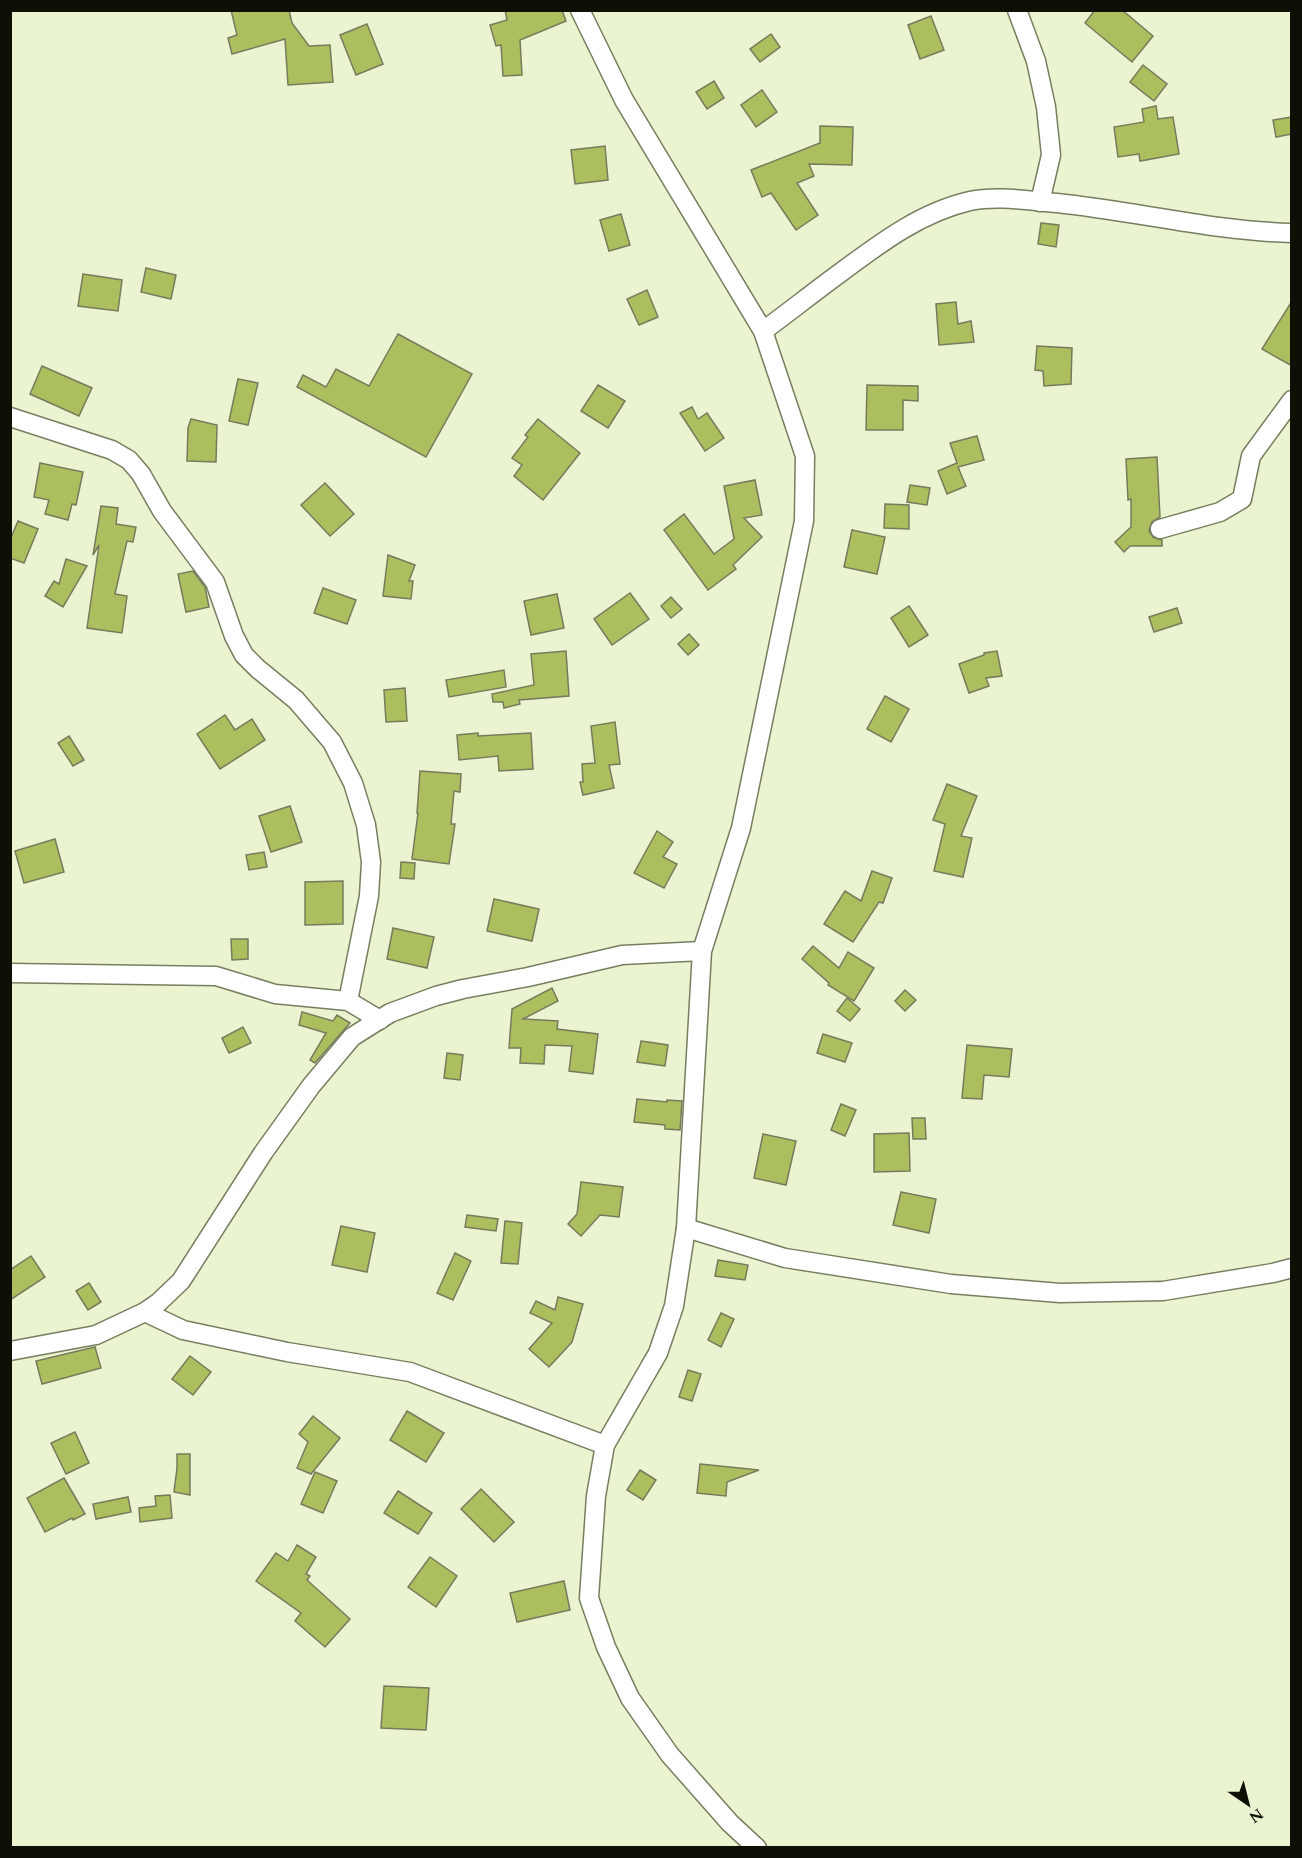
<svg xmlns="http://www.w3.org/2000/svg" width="1302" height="1858" viewBox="0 0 1302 1858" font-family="Spectral,serif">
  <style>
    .building { fill: #abbf5f; stroke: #747c5c; stroke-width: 1.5 }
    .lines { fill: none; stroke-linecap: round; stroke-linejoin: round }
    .minor-casing { stroke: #777e5f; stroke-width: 21 }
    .minor { stroke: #fff; stroke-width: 18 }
  </style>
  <rect width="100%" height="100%" fill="#ebf4d1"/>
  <!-- building -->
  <g class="building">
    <path d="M 231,10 L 289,10 L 292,23 L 309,46 L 330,45 L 333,82 L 288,85 L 285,39 L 232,54 L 228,38 L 237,35 Z"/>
    <path d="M 505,10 L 562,10 L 566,21 L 520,40 L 522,75 L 503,76 L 501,45 L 496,46 L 490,25 L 507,20 Z"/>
    <path d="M 1095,10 L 1122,10 L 1153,36 L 1132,62 L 1085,23 Z"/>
    <path d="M 931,16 L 944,50 L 920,59 L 908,25 Z"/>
    <path d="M 367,24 L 383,64 L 356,75 L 340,35 Z"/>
    <path d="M 771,34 L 780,47 L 760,62 L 750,49 Z"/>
    <path d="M 1143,65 L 1167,84 L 1154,101 L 1130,82 Z"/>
    <path d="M 714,81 L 724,98 L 707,109 L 696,92 Z"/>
    <path d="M 762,90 L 777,112 L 756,127 L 741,105 Z"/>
    <path d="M 1156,106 L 1158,119 L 1173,117 L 1179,154 L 1140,161 L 1139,154 L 1118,157 L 1114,127 L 1144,122 L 1142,109 Z"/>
    <path d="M 1292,117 L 1292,134 L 1276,137 L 1273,120 Z"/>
    <path d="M 820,126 L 853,127 L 852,165 L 809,164 L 814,176 L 797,183 L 818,215 L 796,230 L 771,193 L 762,197 L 751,170 L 820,143 Z"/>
    <path d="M 605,146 L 608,180 L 575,184 L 571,150 Z"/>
    <path d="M 621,214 L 630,245 L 609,251 L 600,220 Z"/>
    <path d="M 1041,223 L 1059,225 L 1056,247 L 1038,244 Z"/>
    <path d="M 146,268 L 176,275 L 171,299 L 141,292 Z"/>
    <path d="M 83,274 L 122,280 L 118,311 L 78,306 Z"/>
    <path d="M 647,290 L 658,317 L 639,325 L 627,299 Z"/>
    <path d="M 1292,301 L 1292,366 L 1262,349 Z"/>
    <path d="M 956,302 L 958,324 L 971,321 L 974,342 L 939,345 L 936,304 Z"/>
    <path d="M 398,334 L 472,374 L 426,457 L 297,387 L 303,375 L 326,387 L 336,369 L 369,386 Z"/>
    <path d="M 1037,346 L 1072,348 L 1071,384 L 1044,386 L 1043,371 L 1035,370 Z"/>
    <path d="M 42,366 L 92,388 L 79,416 L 30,394 Z"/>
    <path d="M 238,379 L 258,383 L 248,425 L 229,421 Z"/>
    <path d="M 598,385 L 625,401 L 608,428 L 581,411 Z"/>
    <path d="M 867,385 L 918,386 L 918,401 L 903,400 L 903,430 L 866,430 Z"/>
    <path d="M 692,407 L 698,419 L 707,413 L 724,438 L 705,451 L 680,413 Z"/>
    <path d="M 191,419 L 217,425 L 216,462 L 187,461 L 188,428 Z"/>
    <path d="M 538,419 L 580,453 L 543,500 L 514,476 L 522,465 L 512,458 L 528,437 L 525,435 Z"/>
    <path d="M 977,436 L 984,460 L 958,467 L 966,486 L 947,494 L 938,471 L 957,463 L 950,443 Z"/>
    <path d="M 1157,457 L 1160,517 L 1152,522 L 1149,531 L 1153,537 L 1162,540 L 1162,546 L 1130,546 L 1124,552 L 1115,542 L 1131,527 L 1131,499 L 1128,500 L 1126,459 Z"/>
    <path d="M 40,463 L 83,472 L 76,505 L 72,504 L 68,520 L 45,514 L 49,500 L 34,497 Z"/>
    <path d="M 755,480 L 762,515 L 744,518 L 762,537 L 733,565 L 736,569 L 708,590 L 664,530 L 684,514 L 714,554 L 734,539 L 724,486 Z"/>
    <path d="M 325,483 L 354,514 L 330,536 L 301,505 Z"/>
    <path d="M 910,485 L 930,488 L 927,505 L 907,502 Z"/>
    <path d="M 885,504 L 909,505 L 909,529 L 884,528 Z"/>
    <path d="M 101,506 L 118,508 L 116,524 L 136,527 L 133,542 L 127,541 L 115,594 L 127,596 L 122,633 L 87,628 L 99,545 L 93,555 Z"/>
    <path d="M 18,521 L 38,529 L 24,563 L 10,558 L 10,540 Z"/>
    <path d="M 852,530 L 885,537 L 877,574 L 844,567 Z"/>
    <path d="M 388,555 L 415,565 L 409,581 L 413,581 L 411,599 L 383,596 Z"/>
    <path d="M 66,559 L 87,566 L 63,607 L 45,596 L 54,581 L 59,584 Z"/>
    <path d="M 193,571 L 205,587 L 209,607 L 186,612 L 178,574 Z"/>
    <path d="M 323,588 L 356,600 L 347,624 L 314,613 Z"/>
    <path d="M 630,593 L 649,619 L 612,645 L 594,619 Z"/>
    <path d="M 557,594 L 564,628 L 531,635 L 524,601 Z"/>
    <path d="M 671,597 L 682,609 L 671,618 L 661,606 Z"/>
    <path d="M 909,606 L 928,635 L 909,647 L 891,618 Z"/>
    <path d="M 1177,608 L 1182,623 L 1154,632 L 1149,617 Z"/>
    <path d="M 689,634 L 699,645 L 688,655 L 678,644 Z"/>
    <path d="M 566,651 L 569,696 L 519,700 L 520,704 L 504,708 L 503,702 L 493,702 L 492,694 L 534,685 L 531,654 Z"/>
    <path d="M 997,651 L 1002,676 L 986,678 L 989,686 L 969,693 L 959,664 L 984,655 L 984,653 Z"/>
    <path d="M 504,670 L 506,687 L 449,697 L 446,680 Z"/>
    <path d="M 405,688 L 407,721 L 386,722 L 384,690 Z"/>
    <path d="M 885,696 L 909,709 L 891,742 L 867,729 Z"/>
    <path d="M 225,715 L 235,730 L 252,719 L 265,740 L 220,769 L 197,734 Z"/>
    <path d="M 615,722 L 620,764 L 609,765 L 614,788 L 583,795 L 580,782 L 583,782 L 582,764 L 595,763 L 591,726 Z"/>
    <path d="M 478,733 L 478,736 L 531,733 L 533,769 L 499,771 L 498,756 L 459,760 L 457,735 Z"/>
    <path d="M 69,736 L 84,760 L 73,766 L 58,743 Z"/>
    <path d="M 420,771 L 461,774 L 460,792 L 454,791 L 451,824 L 455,824 L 449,864 L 412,859 L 418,813 L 417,813 Z"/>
    <path d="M 947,784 L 977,796 L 961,836 L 972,838 L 963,877 L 934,871 L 945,824 L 933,820 Z"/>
    <path d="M 290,806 L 302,842 L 271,852 L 259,816 Z"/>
    <path d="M 657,831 L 673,842 L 663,857 L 677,864 L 664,888 L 634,873 Z"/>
    <path d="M 55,839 L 64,872 L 24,883 L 15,851 Z"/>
    <path d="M 264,852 L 267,867 L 249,870 L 246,855 Z"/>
    <path d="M 401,862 L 415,863 L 414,879 L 400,878 Z"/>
    <path d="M 872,871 L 892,878 L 883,903 L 879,902 L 853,942 L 824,924 L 845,891 L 861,901 Z"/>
    <path d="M 343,881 L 343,924 L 305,925 L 305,882 Z"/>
    <path d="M 494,899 L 539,909 L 532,941 L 487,931 Z"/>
    <path d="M 393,928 L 434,937 L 427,968 L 387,959 Z"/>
    <path d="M 231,939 L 248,939 L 248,959 L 232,960 Z"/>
    <path d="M 813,946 L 839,968 L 848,952 L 874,968 L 854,1001 L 828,985 L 829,983 L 802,959 Z"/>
    <path d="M 552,988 L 558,1001 L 523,1019 L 558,1021 L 557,1029 L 598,1034 L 593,1074 L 569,1071 L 572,1046 L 545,1045 L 544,1064 L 520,1063 L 521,1048 L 509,1048 L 512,1009 Z"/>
    <path d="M 905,990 L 916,1000 L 905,1011 L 895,1001 Z"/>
    <path d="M 847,998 L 860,1009 L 850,1021 L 837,1011 Z"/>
    <path d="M 302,1012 L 333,1021 L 337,1015 L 350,1023 L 315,1063 L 310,1060 L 326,1033 L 299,1025 Z"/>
    <path d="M 243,1027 L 251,1043 L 229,1053 L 222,1038 Z"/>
    <path d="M 823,1034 L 852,1043 L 845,1062 L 817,1053 Z"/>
    <path d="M 641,1041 L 668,1045 L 665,1066 L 637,1062 Z"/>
    <path d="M 967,1045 L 1012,1049 L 1009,1077 L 984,1075 L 982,1099 L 962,1098 Z"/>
    <path d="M 447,1053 L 463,1055 L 460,1080 L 444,1078 Z"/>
    <path d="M 637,1099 L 667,1102 L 667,1100 L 682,1101 L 680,1130 L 665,1129 L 665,1125 L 634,1122 Z"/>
    <path d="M 841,1104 L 856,1110 L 845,1136 L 831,1130 Z"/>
    <path d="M 912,1118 L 925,1118 L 926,1139 L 913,1139 Z"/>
    <path d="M 909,1133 L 910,1171 L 874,1172 L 874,1134 Z"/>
    <path d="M 763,1134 L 796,1141 L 786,1185 L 754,1178 Z"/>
    <path d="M 581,1182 L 623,1187 L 619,1217 L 600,1215 L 581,1236 L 568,1224 L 577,1214 Z"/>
    <path d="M 901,1192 L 936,1199 L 929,1233 L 893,1225 Z"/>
    <path d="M 467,1215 L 498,1219 L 496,1231 L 465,1227 Z"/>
    <path d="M 505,1221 L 522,1223 L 518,1264 L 501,1263 Z"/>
    <path d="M 341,1226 L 375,1233 L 367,1272 L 332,1265 Z"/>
    <path d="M 455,1253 L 471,1261 L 453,1300 L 437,1293 Z"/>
    <path d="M 31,1256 L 45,1277 L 10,1300 L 10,1270 Z"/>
    <path d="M 718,1260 L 748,1265 L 745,1280 L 715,1276 Z"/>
    <path d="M 89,1283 L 101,1302 L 88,1310 L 76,1291 Z"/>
    <path d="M 558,1297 L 583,1304 L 572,1342 L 549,1367 L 529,1349 L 552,1323 L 530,1313 L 536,1301 L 555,1310 Z"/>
    <path d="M 721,1313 L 734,1319 L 721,1347 L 708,1340 Z"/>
    <path d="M 95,1347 L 101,1368 L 42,1384 L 36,1361 Z"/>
    <path d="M 190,1356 L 211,1372 L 193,1395 L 172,1379 Z"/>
    <path d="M 688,1370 L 701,1374 L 692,1401 L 679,1397 Z"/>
    <path d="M 407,1411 L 444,1433 L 426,1462 L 390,1440 Z"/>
    <path d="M 313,1416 L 340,1438 L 311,1474 L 297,1468 L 308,1442 L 299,1434 Z"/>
    <path d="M 75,1432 L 89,1463 L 66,1474 L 51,1443 Z"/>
    <path d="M 177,1454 L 190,1454 L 190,1495 L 174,1492 L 177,1468 Z"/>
    <path d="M 700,1464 L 759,1470 L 727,1482 L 726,1496 L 697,1493 Z"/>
    <path d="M 640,1470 L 656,1480 L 643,1500 L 627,1490 Z"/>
    <path d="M 315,1472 L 337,1481 L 323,1513 L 301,1504 Z"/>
    <path d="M 64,1478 L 85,1514 L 73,1520 L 72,1518 L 45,1532 L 27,1498 Z"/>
    <path d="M 481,1489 L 514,1522 L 494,1542 L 461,1509 Z"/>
    <path d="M 398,1491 L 432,1513 L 418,1534 L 384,1513 Z"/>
    <path d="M 170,1495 L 172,1518 L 140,1522 L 139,1508 L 156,1506 L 155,1496 Z"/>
    <path d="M 128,1497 L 131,1512 L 96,1519 L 93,1504 Z"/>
    <path d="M 297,1545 L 316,1557 L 306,1574 L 310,1576 L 307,1580 L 350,1619 L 325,1647 L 295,1621 L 301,1613 L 256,1581 L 276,1553 L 288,1561 Z"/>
    <path d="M 430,1557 L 457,1576 L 436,1607 L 408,1587 Z"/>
    <path d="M 564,1581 L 570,1610 L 517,1622 L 510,1593 Z"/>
    <path d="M 384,1686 L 429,1688 L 426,1730 L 381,1728 Z"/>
  </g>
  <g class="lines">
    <defs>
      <g id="minor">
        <path d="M 580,10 L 624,100 L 763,331 L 805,456 L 804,521 L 741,828 L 702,951 L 686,1228 L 674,1306 L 658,1353 L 605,1445 L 596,1496 L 589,1598 L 606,1647 L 630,1698 L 670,1755 L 730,1823 L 757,1848"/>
        <path d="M 1017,10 L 1036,61 L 1046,107 L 1051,155 L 1040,202"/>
        <path d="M 763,331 C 789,312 814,292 840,273 C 879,244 921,212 970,201 C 998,195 1029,201 1057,203 C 1135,211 1213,231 1292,233"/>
        <path d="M 10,417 L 112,450 L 129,460 L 141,474 L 162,511 L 215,582 L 234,636 L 244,655 L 258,669 L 296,700 L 332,742 L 353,783 L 366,825 L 371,862 L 369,896 L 348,1001"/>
        <path d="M 1160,529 L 1220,512 L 1242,499 L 1251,456 L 1292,400"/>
        <path d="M 10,973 L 216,976 L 275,994 L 348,1001 L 380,1020"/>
        <path d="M 686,1228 L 785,1258 L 951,1284 L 1060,1293 L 1163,1291 L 1273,1273 L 1292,1268"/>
        <path d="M 145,1312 L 183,1330 L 287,1352 L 410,1372 L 605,1445"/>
        <path d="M 10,1351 L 96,1335 L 145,1312 L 158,1303 L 181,1281 L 263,1153 L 311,1086 L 352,1037 L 390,1013 L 436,996 L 463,989 L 528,977 L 622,955 L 702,951"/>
      </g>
    </defs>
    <!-- minor casing -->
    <use href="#minor" class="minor-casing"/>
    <!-- minor -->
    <use href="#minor" class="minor"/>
  </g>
  <!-- border -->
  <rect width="1302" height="1858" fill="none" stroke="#0e1005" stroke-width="24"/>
  <!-- north arrow -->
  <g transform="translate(1248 1804) rotate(145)" stroke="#ebf4d1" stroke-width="4.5" paint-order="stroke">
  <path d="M0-4.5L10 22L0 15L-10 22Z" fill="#0e1005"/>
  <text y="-9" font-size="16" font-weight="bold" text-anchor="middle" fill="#0e1005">N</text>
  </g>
</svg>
